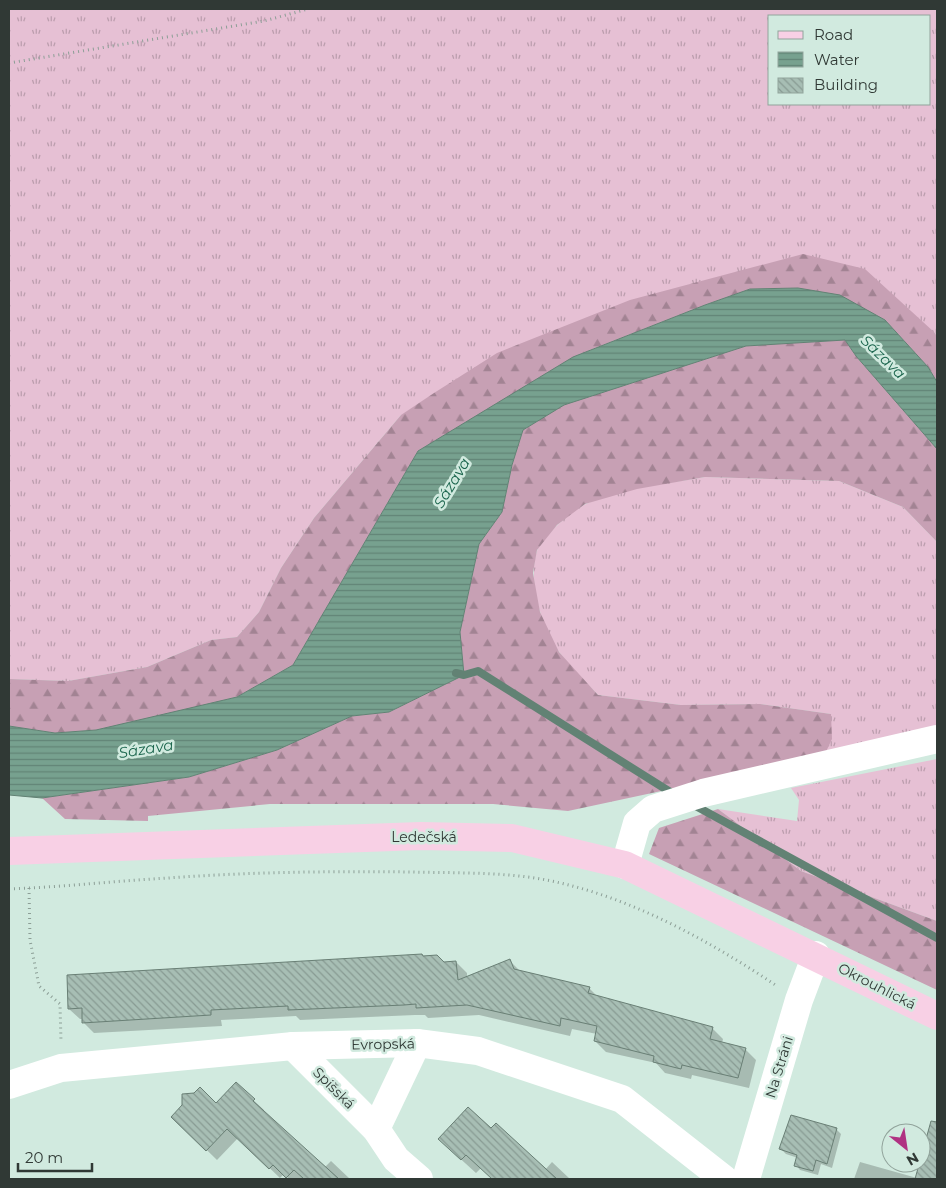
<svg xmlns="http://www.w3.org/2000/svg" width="946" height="1188" viewBox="0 0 946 1188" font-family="Montserrat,sans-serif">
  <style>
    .grass { fill: url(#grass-tufts); fill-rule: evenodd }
    .forest { fill: url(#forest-firs) }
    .water { fill: url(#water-rules); stroke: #628274 }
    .shadow { fill: #0003 }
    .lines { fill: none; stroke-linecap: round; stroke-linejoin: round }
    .stream { stroke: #628274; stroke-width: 8 }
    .building { fill: url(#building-back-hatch); stroke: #697f75 }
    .path { stroke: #8c9e96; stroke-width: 3; stroke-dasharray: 1 4; stroke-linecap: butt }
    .minor { stroke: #fff; stroke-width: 28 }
    .major { stroke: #f8d0e5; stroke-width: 28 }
    .labels { text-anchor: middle; stroke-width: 5; stroke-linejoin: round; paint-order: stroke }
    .street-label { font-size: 14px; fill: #303935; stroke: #d1eadf }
    .water-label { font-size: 15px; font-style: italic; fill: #1c664e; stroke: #d1eadf }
  </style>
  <defs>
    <pattern id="grass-tufts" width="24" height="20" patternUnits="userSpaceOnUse" patternTransform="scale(1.25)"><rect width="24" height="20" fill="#e6c0d4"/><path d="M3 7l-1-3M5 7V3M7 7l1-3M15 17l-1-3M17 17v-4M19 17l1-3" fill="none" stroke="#bb9dad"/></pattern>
    <pattern id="forest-firs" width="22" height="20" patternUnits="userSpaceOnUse" patternTransform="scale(1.25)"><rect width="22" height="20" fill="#c7a0b4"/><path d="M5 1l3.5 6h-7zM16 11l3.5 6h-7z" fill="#a28393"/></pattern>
    <pattern id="water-rules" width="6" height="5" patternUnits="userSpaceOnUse" patternTransform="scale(1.25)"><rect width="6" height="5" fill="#77a18f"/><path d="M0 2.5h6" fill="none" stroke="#628476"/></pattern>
    <pattern id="building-back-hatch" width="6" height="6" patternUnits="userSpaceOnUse" patternTransform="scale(1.25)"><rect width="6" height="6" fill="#a7beb4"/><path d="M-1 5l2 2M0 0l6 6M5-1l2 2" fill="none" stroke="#889b93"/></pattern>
  </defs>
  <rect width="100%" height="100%" fill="#d1eadf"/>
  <!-- grass -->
  <g class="grass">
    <path d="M 9,9 L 937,9 L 937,336 L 934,332 L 401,415 L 314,518 L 281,568 L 259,612 L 237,637 L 211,640 L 147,667 L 68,681 L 9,679 ZM 770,16 L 930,16 L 930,104 L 770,104 Z"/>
    <path d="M 705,477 L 839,481 L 903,507 L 937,542 L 937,729 L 824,756 L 831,714 L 760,704 L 681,705 L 598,695 C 586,682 571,668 560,653 C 542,629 527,580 537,551 C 542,537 572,510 586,504 C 622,487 666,484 705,477 Z"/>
    <path d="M 937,759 L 937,921 L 801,871 L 718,809 L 797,821 L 799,800 L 791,788 Z"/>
  </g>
  <!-- forest -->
  <g class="forest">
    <path d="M 803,254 L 865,269 L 934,332 L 937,336 L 937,382 L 928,367 L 885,320 L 798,288 L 750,289 L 705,305 L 590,350 L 418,451 L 293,665 L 237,697 L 156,718 L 96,730 L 55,733 L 9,726 L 9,679 L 68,681 L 147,667 L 211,640 L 237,637 L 259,612 L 281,568 L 314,518 L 401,415 L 434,393 L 497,353 L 630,300 Z"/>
    <path d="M 845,340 L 856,356 L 937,449 L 937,542 L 903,507 L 839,481 L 705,477 L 637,489 L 585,504 L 557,525 L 537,550 L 533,573 L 540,612 L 559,652 L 598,695 L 681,705 L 760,704 L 831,714 L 832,739 L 824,756 L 568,811 L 493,804 L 270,804 L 148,816 L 148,821 L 65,819 L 42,798 L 189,777 L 277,750 L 352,716 L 389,712 L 464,675 L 460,632 L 479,544 L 502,512 L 512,465 L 523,430 L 563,405 L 746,346 Z"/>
    <path d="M 718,809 L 801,871 L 937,921 L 937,990 L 649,854 L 659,828 Z"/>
  </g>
  <!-- water -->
  <path class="water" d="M 798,288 L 840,295 L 885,320 L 928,367 L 937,382 L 937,449 L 856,356 L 845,340 L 746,346 L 564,405 L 523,430 L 512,465 L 502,512 L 479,544 L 460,632 L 464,675 L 389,712 L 352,716 L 277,750 L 189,777 L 42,798 L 9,795 L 9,726 L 55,733 L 96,730 L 237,697 L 293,665 L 418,451 L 573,357 L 705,305 L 750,289 Z"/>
  <!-- shadow -->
  <g class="shadow">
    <path d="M 424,958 L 444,963 L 456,962 L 467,973 L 467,977 L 510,961 L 520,971 L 589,988 L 598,997 L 712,1028 L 723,1039 L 722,1043 L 745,1049 L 756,1060 L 749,1088 L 692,1075 L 691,1079 L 665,1073 L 656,1063 L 606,1052 L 595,1041 L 597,1034 L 572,1029 L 570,1036 L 479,1015 L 428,1018 L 425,1015 L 415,1015 L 300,1020 L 296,1016 L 221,1020 L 222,1026 L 94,1033 L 84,1023 L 83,1019 L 80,1019 L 69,1009 Z"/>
    <path d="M 236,1084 L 264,1110 L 262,1112 L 325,1167 L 331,1161 L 350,1179 L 289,1179 L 284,1174 L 280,1178 L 238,1138 L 217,1160 L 173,1117 L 216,1105 Z"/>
    <path d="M 836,1129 L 841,1134 L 832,1168 L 821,1164 L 818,1175 L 800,1170 L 796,1165 L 798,1158 L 786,1154 L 781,1149 Z"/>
    <path d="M 491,1130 L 545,1170 L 552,1162 L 570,1179 L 492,1179 L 481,1168 L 476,1173 L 454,1153 Z"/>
    <path d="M 926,1144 L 937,1147 L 937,1179 L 854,1179 L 860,1162 L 917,1178 Z"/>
  </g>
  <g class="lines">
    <!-- stream -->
    <g class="stream">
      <path d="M 456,673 L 464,675 L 478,671 L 675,795"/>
      <path d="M 692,804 L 937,938"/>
    </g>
  </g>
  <!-- building -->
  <g class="building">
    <path d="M 422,954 L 423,956 L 437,955 L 444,962 L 456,961 L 458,980 L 510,959 L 514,969 L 590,987 L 588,993 L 713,1027 L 710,1039 L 746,1048 L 738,1078 L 682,1065 L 681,1069 L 653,1062 L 654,1056 L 594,1041 L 597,1026 L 561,1018 L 560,1026 L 467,1005 L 416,1008 L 416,1004 L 404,1005 L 288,1010 L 288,1006 L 211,1010 L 211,1015 L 82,1023 L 82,1008 L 68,1009 L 67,975 Z"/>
    <path d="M 236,1082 L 255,1099 L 253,1101 L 339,1179 L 304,1179 L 294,1170 L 286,1178 L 273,1165 L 269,1169 L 227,1129 L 206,1151 L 171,1117 L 182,1105 L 182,1094 L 194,1093 L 200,1087 L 216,1103 Z"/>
    <path d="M 468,1107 L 491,1128 L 496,1123 L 557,1179 L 492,1179 L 466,1155 L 461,1160 L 438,1139 Z"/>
    <path d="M 791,1115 L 837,1128 L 827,1164 L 816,1160 L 813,1171 L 794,1166 L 797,1155 L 779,1149 Z"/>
    <path d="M 931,1121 L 937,1122 L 937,1179 L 915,1179 Z"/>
  </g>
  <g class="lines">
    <!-- path -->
    <g class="path">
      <path d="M 9,63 L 264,21 L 308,9"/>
      <path d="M 29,888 L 30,940 L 39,986 L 60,1004 L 61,1042"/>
      <path d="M 9,889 C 62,887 115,881 168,878 C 249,872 330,871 411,872 C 452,873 494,872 535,878 C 622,892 705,938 777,986"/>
    </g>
    <!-- minor -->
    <g class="minor">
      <path d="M 625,865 L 637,823 L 653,809 L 703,793 L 937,739"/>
      <path d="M 293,1046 L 376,1129 L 396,1159 L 419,1179"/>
      <path d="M 9,1085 L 61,1068 L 293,1046 L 417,1043 L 478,1051 L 622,1099 L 724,1179"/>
      <path d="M 376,1129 L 417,1043"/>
      <path d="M 746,1179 L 799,1000 L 816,955"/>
    </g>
    <!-- major -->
    <path class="major" d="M 9,851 L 421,836 L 512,838 L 625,865 L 937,1016"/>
  </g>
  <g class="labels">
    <!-- street labels -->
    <g class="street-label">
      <text x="424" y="842">Ledečská</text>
      <text transform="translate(877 986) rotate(27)" y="5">Okrouhlická</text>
      <text transform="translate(383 1044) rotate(-1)" y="5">Evropská</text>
      <text transform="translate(779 1067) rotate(-73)" y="5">Na Stráni</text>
      <text transform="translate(334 1088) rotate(45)" y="5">Spišská</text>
    </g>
    <!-- water labels -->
    <g class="water-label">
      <text transform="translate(883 357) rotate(44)" y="5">Sázava</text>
      <text transform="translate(452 483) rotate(-59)" y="5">Sázava</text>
      <text transform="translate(146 749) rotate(-9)" y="5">Sázava</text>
    </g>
  </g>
  <!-- border -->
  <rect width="946" height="1188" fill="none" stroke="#303935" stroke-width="20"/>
  <!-- legend -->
  <rect x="768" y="15" width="162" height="90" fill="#d1eadf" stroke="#91a39b"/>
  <rect x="778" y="31" width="25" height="8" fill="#f8d0e5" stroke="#91a39b"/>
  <text x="814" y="40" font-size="15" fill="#303935">Road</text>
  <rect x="778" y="52" width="25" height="15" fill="url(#water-rules)" stroke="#91a39b"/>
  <text x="814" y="65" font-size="15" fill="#303935">Water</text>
  <rect x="778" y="78" width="25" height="15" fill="url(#building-back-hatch)" stroke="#91a39b"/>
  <text x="814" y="90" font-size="15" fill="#303935">Building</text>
  <!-- north arrow -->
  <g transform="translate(906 1148) rotate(150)"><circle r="24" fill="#d1eadf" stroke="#91a39b"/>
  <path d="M0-4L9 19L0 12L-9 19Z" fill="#b03282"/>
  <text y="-8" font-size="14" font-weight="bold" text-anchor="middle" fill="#303935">N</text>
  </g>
  <!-- scale -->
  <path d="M18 1163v8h74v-8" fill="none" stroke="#303935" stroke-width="2.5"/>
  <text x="25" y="1163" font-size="15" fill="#303935" stroke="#d1eadf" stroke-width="4" paint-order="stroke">20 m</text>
</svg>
